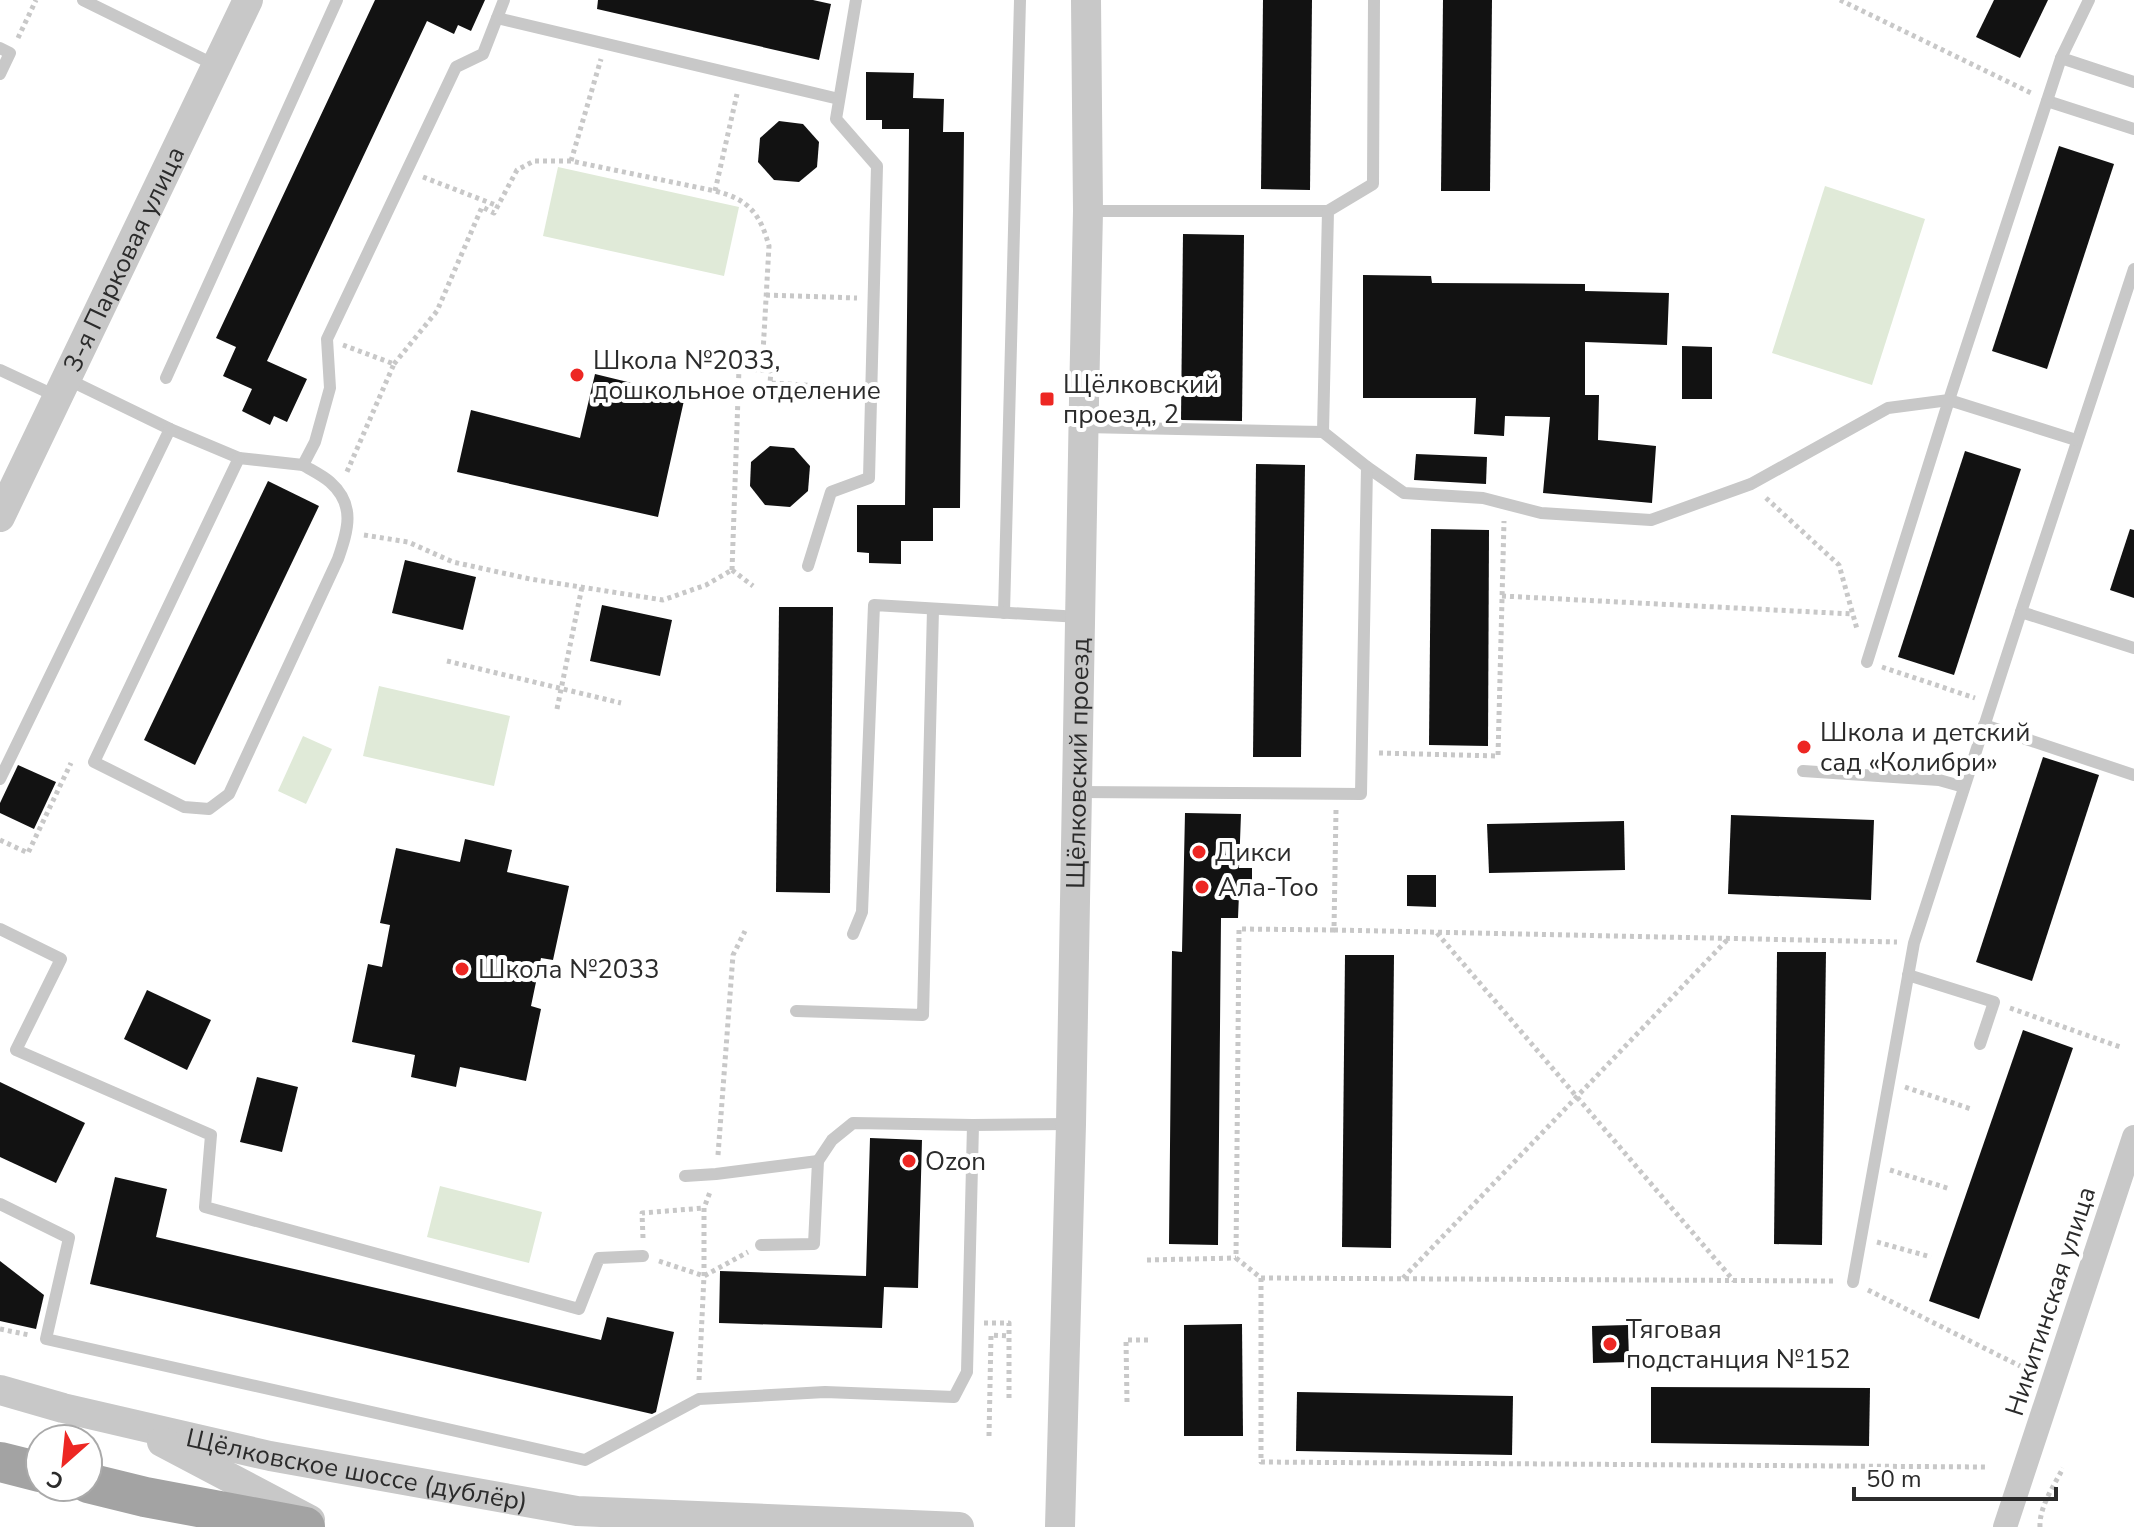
<svg xmlns="http://www.w3.org/2000/svg" width="2134" height="1527" viewBox="0 0 2134 1527" font-family="'Nunito Sans',sans-serif">
  <style>
    .green { fill: #e0ead8 }
    .building { fill: #121212 }
    .lines { fill: none; stroke-linecap: round; stroke-linejoin: round }
    .path { stroke: #c8c8c8; stroke-width: 5; stroke-dasharray: 4 4; stroke-linecap: butt }
    .service { stroke: #c8c8c8; stroke-width: 12 }
    .minor { stroke: #c8c8c8; stroke-width: 24 }
    .tertiary { stroke: #c8c8c8; stroke-width: 30 }
    .primary { stroke: #a3a3a3; stroke-width: 40 }
    .poi-dot { fill: #ed2723; stroke: #fff; stroke-width: 3 }
    .labels { text-anchor: middle; stroke-width: 8; stroke-linejoin: round; paint-order: stroke }
    .street-label { font-size: 26px; fill: #2b2b2b; stroke: #fff }
    .poi-label { font-size: 26px; fill: #2b2b2b; stroke: #fff; text-anchor: start }
  </style>
  <rect width="100%" height="100%" fill="#fff"/>
  <!-- green -->
  <g class="green">
    <path d="M 558,167 L 739,207 L 724,276 L 543,236 Z"/>
    <path d="M 1825,186 L 1925,219 L 1872,385 L 1772,353 Z"/>
    <path d="M 379,686 L 510,716 L 494,786 L 363,756 Z"/>
    <path d="M 303,736 L 332,749 L 306,804 L 278,791 Z"/>
    <path d="M 440,1186 L 542,1212 L 529,1263 L 427,1237 Z"/>
  </g>
  <!-- building -->
  <g class="building">
    <path d="M 375,0 L 485,0 L 471,31 L 458,25 L 454,34 L 427,21 L 267,361 L 307,379 L 287,422 L 274,416 L 270,425 L 242,411 L 252,389 L 223,376 L 236,347 L 216,338 Z"/>
    <path d="M 598,0 L 813,0 L 831,4 L 819,60 L 597,9 Z"/>
    <path d="M 1263,0 L 1312,0 L 1310,190 L 1261,189 Z"/>
    <path d="M 1443,0 L 1492,0 L 1490,191 L 1441,191 Z"/>
    <path d="M 1994,0 L 2048,0 L 2020,58 L 1976,37 Z"/>
    <path d="M 866,72 L 914,73 L 913,98 L 944,99 L 943,132 L 964,132 L 960,508 L 933,508 L 933,541 L 901,541 L 901,564 L 869,563 L 869,553 L 857,552 L 857,505 L 905,505 L 909,129 L 882,129 L 882,120 L 866,120 Z"/>
    <path d="M 779,121 L 803,124 L 819,142 L 817,167 L 799,182 L 774,180 L 758,162 L 760,138 Z"/>
    <path d="M 2059,146 L 2114,164 L 2047,369 L 1992,351 Z"/>
    <path d="M 1183,234 L 1244,235 L 1242,421 L 1181,420 Z"/>
    <path d="M 1363,275 L 1431,276 L 1432,283 L 1585,284 L 1585,291 L 1669,293 L 1667,345 L 1585,342 L 1585,395 L 1599,395 L 1598,440 L 1656,446 L 1652,503 L 1543,493 L 1550,417 L 1505,416 L 1504,436 L 1474,434 L 1476,398 L 1363,398 Z"/>
    <path d="M 1682,346 L 1712,347 L 1712,399 L 1682,399 Z"/>
    <path d="M 595,374 L 685,396 L 658,517 L 457,472 L 471,410 L 580,438 Z"/>
    <path d="M 770,446 L 794,448 L 810,466 L 808,491 L 790,507 L 765,505 L 750,486 L 751,462 Z"/>
    <path d="M 1965,451 L 2021,469 L 1954,675 L 1898,657 Z"/>
    <path d="M 1416,454 L 1487,457 L 1486,484 L 1414,480 Z"/>
    <path d="M 1256,464 L 1305,465 L 1301,757 L 1253,757 Z"/>
    <path d="M 268,481 L 319,506 L 195,765 L 144,740 Z"/>
    <path d="M 1431,529 L 1489,530 L 1488,746 L 1429,745 Z"/>
    <path d="M 2130,529 L 2134,530 L 2134,598 L 2110,590 Z"/>
    <path d="M 405,560 L 476,577 L 463,630 L 392,613 Z"/>
    <path d="M 602,605 L 672,620 L 660,676 L 590,661 Z"/>
    <path d="M 779,607 L 833,607 L 830,893 L 776,892 Z"/>
    <path d="M 2043,757 L 2099,775 L 2032,981 L 1976,962 Z"/>
    <path d="M 18,765 L 56,782 L 34,829 L 0,813 L 0,803 Z"/>
    <path d="M 1185,813 L 1241,814 L 1239,868 L 1252,868 L 1252,894 L 1239,894 L 1238,918 L 1221,918 L 1218,1245 L 1169,1244 L 1172,951 L 1182,952 Z"/>
    <path d="M 1731,815 L 1874,820 L 1871,900 L 1728,894 Z"/>
    <path d="M 1624,821 L 1625,870 L 1489,873 L 1487,824 Z"/>
    <path d="M 465,839 L 512,850 L 507,872 L 569,886 L 553,960 L 541,958 L 531,1006 L 541,1009 L 526,1081 L 460,1067 L 456,1087 L 411,1077 L 415,1055 L 352,1042 L 368,964 L 382,967 L 390,925 L 380,923 L 396,848 L 460,862 Z"/>
    <path d="M 1407,875 L 1436,875 L 1436,907 L 1407,906 Z"/>
    <path d="M 1777,952 L 1826,952 L 1822,1245 L 1774,1244 Z"/>
    <path d="M 1345,955 L 1394,955 L 1391,1248 L 1342,1247 Z"/>
    <path d="M 147,990 L 211,1020 L 187,1070 L 124,1039 Z"/>
    <path d="M 2023,1030 L 2073,1048 L 1979,1319 L 1929,1301 Z"/>
    <path d="M 257,1077 L 298,1087 L 282,1152 L 240,1142 Z"/>
    <path d="M 0,1082 L 85,1123 L 56,1183 L 0,1157 Z"/>
    <path d="M 870,1138 L 922,1140 L 918,1288 L 884,1287 L 882,1328 L 719,1323 L 720,1271 L 866,1276 Z"/>
    <path d="M 115,1177 L 167,1189 L 156,1237 L 601,1340 L 607,1317 L 674,1332 L 656,1412 L 652,1414 L 90,1284 Z"/>
    <path d="M 0,1261 L 44,1295 L 36,1329 L 0,1321 Z"/>
    <path d="M 1242,1324 L 1243,1436 L 1184,1436 L 1184,1325 Z"/>
    <path d="M 1628,1325 L 1629,1362 L 1593,1363 L 1592,1326 Z"/>
    <path d="M 1651,1387 L 1870,1388 L 1869,1446 L 1651,1443 Z"/>
    <path d="M 1297,1392 L 1513,1396 L 1512,1455 L 1296,1451 Z"/>
  </g>
  <g class="lines">
    <!-- path -->
    <g class="path">
      <path d="M 1840,0 L 2033,94"/>
      <path d="M 18,38 L 36,0"/>
      <path d="M 571,161 L 601,59"/>
      <path d="M 423,177 L 498,206"/>
      <path d="M 715,191 L 737,94"/>
      <path d="M 766,295 L 857,298"/>
      <path d="M 343,345 L 394,364 L 346,474"/>
      <path d="M 394,364 L 437,311 L 482,207 L 494,213 L 517,170 L 534,161 L 571,161 L 715,191 C 748,199 760,213 769,246 L 762,370"/>
      <path d="M 1766,498 L 1839,565 L 1857,629"/>
      <path d="M 364,535 L 408,542 L 453,562 L 530,579 L 663,600 L 706,585 L 732,570"/>
      <path d="M 732,570 L 739,368 L 771,371 L 770,383 L 856,388"/>
      <path d="M 732,570 L 753,586"/>
      <path d="M 1502,596 L 1853,614"/>
      <path d="M 447,661 L 621,703"/>
      <path d="M 1882,667 L 1975,698"/>
      <path d="M 557,709 L 582,587"/>
      <path d="M 1379,753 L 1498,756 L 1504,521"/>
      <path d="M 1336,810 L 1334,930 L 1239,929 L 1236,1258 L 1261,1278 L 1261,1462 L 1987,1467"/>
      <path d="M 0,840 L 28,853 L 71,763"/>
      <path d="M 1334,930 L 1897,942"/>
      <path d="M 1437,933 L 1734,1281"/>
      <path d="M 2010,1008 L 2123,1048"/>
      <path d="M 1905,1087 L 1971,1109"/>
      <path d="M 718,1155 L 733,955 L 745,931"/>
      <path d="M 1890,1170 L 1950,1189"/>
      <path d="M 643,1238 L 642,1213 L 704,1208"/>
      <path d="M 1877,1242 L 1931,1257"/>
      <path d="M 1147,1260 L 1236,1258"/>
      <path d="M 659,1261 L 704,1276 L 748,1252"/>
      <path d="M 1261,1278 L 1836,1281"/>
      <path d="M 1403,1278 L 1728,939"/>
      <path d="M 1868,1290 L 2020,1366"/>
      <path d="M 984,1323 L 1009,1323 L 1009,1401"/>
      <path d="M 0,1329 L 29,1335"/>
      <path d="M 699,1380 L 704,1276 L 704,1208 L 710,1192"/>
      <path d="M 1127,1402 L 1126,1340 L 1149,1340"/>
      <path d="M 989,1436 L 991,1335 L 1009,1336"/>
      <path d="M 2040,1527 C 2039,1507 2054,1486 2063,1468"/>
    </g>
    <!-- service -->
    <g class="service">
      <path d="M 83,0 L 217,66"/>
      <path d="M 497,18 L 839,99"/>
      <path d="M 0,48 L 10,53 L 0,74"/>
      <path d="M 2061,58 L 2134,82"/>
      <path d="M 2047,101 L 2134,129"/>
      <path d="M 1088,211 L 1328,211"/>
      <path d="M 2134,269 L 2021,612 L 2134,648"/>
      <path d="M 0,370 L 58,397"/>
      <path d="M 166,378 L 337,0"/>
      <path d="M 67,379 L 170,429 L 239,458 L 303,465"/>
      <path d="M 1084,427 L 1323,432"/>
      <path d="M 239,458 L 94,762 L 184,807 L 209,809 L 229,794 L 338,559 C 348,530 356,505 330,482 C 322,475 311,470 303,465 L 315,442 L 330,388 L 327,339 L 456,67 L 483,54 L 504,0"/>
      <path d="M 1367,467 L 1404,493 L 1483,498 L 1541,513 L 1651,520 L 1751,484 L 1888,408 L 1949,400 L 2061,58 L 2089,0"/>
      <path d="M 808,566 L 831,492 L 869,478 L 877,166 L 836,119 L 856,0"/>
      <path d="M 1004,613 L 1020,0"/>
      <path d="M 1867,662 L 1949,400 L 2076,440"/>
      <path d="M 1984,725 L 2134,775"/>
      <path d="M 1803,771 L 1939,780 L 1964,787"/>
      <path d="M 0,779 L 170,429"/>
      <path d="M 1077,792 L 1361,794 L 1367,467 L 1323,432 L 1328,211 L 1373,184 L 1374,0"/>
      <path d="M 0,929 L 61,959 L 16,1050 L 211,1135 L 205,1207 L 579,1309 L 599,1258 L 643,1256"/>
      <path d="M 853,934 L 862,912 L 874,605 L 1080,617"/>
      <path d="M 1908,975 L 1994,1002 L 1980,1044"/>
      <path d="M 796,1011 L 923,1015 L 933,609"/>
      <path d="M 685,1176 L 716,1174 L 818,1161"/>
      <path d="M 0,1204 L 69,1238 L 46,1339 L 585,1460 L 699,1399 L 825,1392 L 954,1397 L 967,1372 L 973,1125 L 1069,1124"/>
      <path d="M 761,1245 L 814,1244 L 818,1161 L 832,1140 L 853,1123 L 973,1125"/>
      <path d="M 1853,1282 L 1914,943 L 2021,612"/>
    </g>
    <!-- minor -->
    <path class="minor" d="M 2005,1527 L 2134,1137"/>
    <!-- tertiary -->
    <g class="tertiary">
      <path id="s1" d="M 0,517 L 248,0"/>
      <path id="s2" d="M 0,1390 L 63,1408 L 270,1456 L 577,1511 L 959,1527"/>
      <path d="M 162,1442 L 310,1520"/>
      <path id="s3" d="M 1060,1527 L 1071,1124 L 1084,400 L 1088,211 L 1086,0"/>
    </g>
    <!-- primary -->
    <g class="primary">
      <path d="M 0,1462 L 40,1472"/>
      <path d="M 88,1483 L 145,1497 L 305,1527"/>
    </g>
  </g>
  <!-- markers -->
  <g class="poi-dot">
    <circle cx="577" cy="375" r="8"/>
    <rect x="1039" y="391" width="16" height="16" rx="4"/>
    <circle cx="1804" cy="747" r="8"/>
    <circle cx="1199" cy="852" r="8"/>
    <circle cx="1202" cy="887" r="8"/>
    <circle cx="462" cy="969" r="8"/>
    <circle cx="909" cy="1161" r="8"/>
    <circle cx="1610" cy="1344" r="8"/>
  </g>
  <g class="labels">
    <!-- street labels -->
    <g class="street-label">
      <text dy="9" stroke="none"><textPath href="#s1" startOffset="286">3-я Парковая улица</textPath></text>
      <text dy="9" stroke="none"><textPath href="#s3" startOffset="764">Щёлковский проезд</textPath></text>
      <text transform="translate(2050 1301) rotate(-72)" y="9">Никитинская улица</text>
      <text dy="9" stroke="none"><textPath href="#s2" startOffset="366">Щёлковское шоссе (дублёр)</textPath></text>
    </g>
    <!-- poi labels -->
    <g class="poi-label">
      <text x="593" y="369">Школа №2033,<tspan x="593" dy="30">дошкольное отделение</tspan></text>
      <text x="1063" y="393">Щёлковский<tspan x="1063" dy="30">проезд, 2</tspan></text>
      <text x="1820" y="741">Школа и детский<tspan x="1820" dy="30">сад «Колибри»</tspan></text>
      <text x="1215" y="861">Дикси</text>
      <text x="1218" y="896">Ала-Тоо</text>
      <text x="478" y="978">Школа №2033</text>
      <text x="925" y="1170">Ozon</text>
      <text x="1626" y="1338">Тяговая<tspan x="1626" dy="30">подстанция №152</tspan></text>
    </g>
  </g>
  <!-- north arrow -->
  <g transform="translate(64 1463) rotate(207)"><circle r="38" fill="#ffffff" stroke="#aaaaaa" stroke-width="2"/>
  <path d="M0-6L14 30L0 20L-14 30Z" fill="#ed2723"/>
  <text y="-12" font-size="22" font-weight="bold" text-anchor="middle" fill="#2b2b2b">С</text>
  </g>
  <!-- scale -->
  <path d="M1854 1487v12h202v-12" fill="none" stroke="#2b2b2b" stroke-width="4"/>
  <text x="1866" y="1487" font-size="24" fill="#2b2b2b" stroke="#ffffff" stroke-width="6" paint-order="stroke">50 m</text>
</svg>
